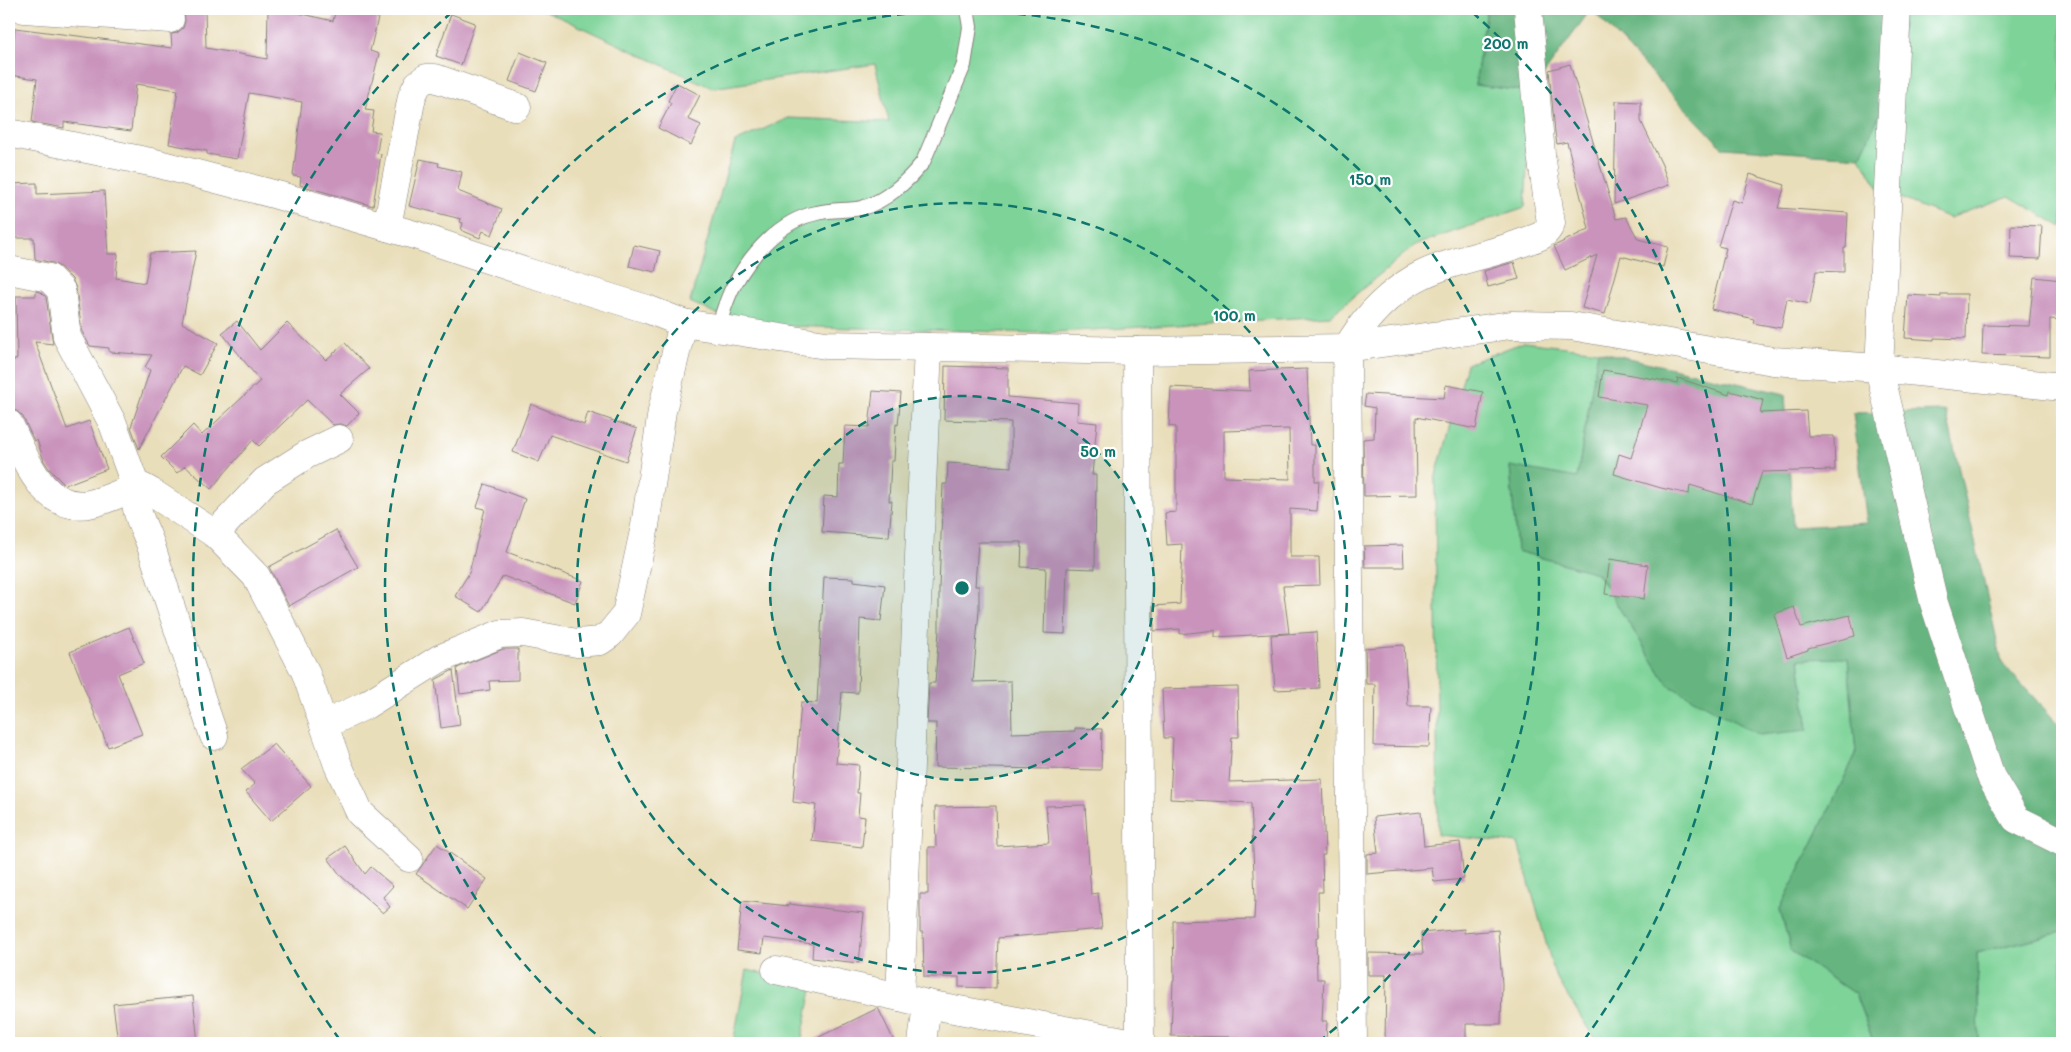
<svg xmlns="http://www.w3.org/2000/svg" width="2071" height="1052" viewBox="0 0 2071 1052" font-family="Mali,sans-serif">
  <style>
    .green { fill: #7dd398; stroke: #507a6a }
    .forest { fill: #66b580; stroke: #446c5e }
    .building { fill: #c993bc; fill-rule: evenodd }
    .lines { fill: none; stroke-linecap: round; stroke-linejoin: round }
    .service-casing { stroke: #86807a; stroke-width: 16 }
    .minor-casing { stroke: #86807a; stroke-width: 29 }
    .service { stroke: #fff; stroke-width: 14 }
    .minor { stroke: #fff; stroke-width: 28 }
    .ring { fill: none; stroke: #0f766e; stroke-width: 2.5; stroke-dasharray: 9 6 }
    .centre { fill: #0f766e; stroke: #fff; stroke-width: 2.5 }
    .ring-label { font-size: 15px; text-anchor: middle; font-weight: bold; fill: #0f766e; stroke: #fff; stroke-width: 4.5; stroke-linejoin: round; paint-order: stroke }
  </style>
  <rect width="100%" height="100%" fill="#fff"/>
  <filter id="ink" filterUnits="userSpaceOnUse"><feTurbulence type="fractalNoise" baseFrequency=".02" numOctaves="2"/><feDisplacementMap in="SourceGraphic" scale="10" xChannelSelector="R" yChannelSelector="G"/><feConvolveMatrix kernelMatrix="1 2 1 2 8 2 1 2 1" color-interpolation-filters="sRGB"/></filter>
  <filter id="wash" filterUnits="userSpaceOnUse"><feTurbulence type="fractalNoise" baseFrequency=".0096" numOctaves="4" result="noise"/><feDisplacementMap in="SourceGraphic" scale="20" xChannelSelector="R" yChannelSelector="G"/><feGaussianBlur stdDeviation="1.12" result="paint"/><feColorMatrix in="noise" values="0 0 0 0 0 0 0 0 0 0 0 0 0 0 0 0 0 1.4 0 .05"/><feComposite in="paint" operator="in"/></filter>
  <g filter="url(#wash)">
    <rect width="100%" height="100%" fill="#e9deba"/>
    <!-- green -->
    <g class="green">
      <path d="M 542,9 L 1487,9 L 1475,85 L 1531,92 L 1525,207 L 1415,245 L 1330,316 L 1040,333 L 741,325 L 690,302 L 735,142 L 788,118 L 889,122 L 875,64 L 712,88 Z"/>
      <path d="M 1903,9 L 2062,9 L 2062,227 L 2009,196 L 1950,218 L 1880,190 L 1860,157 L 1898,74 Z"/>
      <path d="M 1524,342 L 1598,351 L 1577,478 L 1510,467 L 1517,551 L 1597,573 L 1668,685 L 1808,730 L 1799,659 L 1848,657 L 1856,754 L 1780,909 L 1791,951 L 1855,994 L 1874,1043 L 1597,1043 L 1555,975 L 1518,843 L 1438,835 L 1435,479 L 1467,364 Z"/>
      <path d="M 2062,932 L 2062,1043 L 1979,1043 L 1977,953 Z"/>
      <path d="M 747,970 L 813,985 L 801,1043 L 733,1043 Z"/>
    </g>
    <!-- forest -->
    <g class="forest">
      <path d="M 1487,9 L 1903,9 L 1898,74 L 1860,157 L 1723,148 L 1591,9 L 1531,92 L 1475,85 Z"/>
      <path d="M 1598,351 L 1785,394 L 1793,527 L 1867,523 L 1853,413 L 1946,411 L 2002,663 L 2062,728 L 2062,932 L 1977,953 L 1979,1043 L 1874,1043 L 1855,994 L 1791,951 L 1780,909 L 1856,754 L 1848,658 L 1799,659 L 1808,730 L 1759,735 L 1668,685 L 1597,573 L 1517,551 L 1510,466 L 1577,478 Z"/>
    </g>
    <g id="blocks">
      <!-- building -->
      <g class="building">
        <path d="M 181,9 L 205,9 L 206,48 L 267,59 L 268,9 L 289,9 L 289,11 L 333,21 L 336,9 L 364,9 L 364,11 L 379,14 L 370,51 L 379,54 L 365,110 L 374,111 L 371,131 L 380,132 L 377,153 L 381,154 L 373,206 L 300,185 L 301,177 L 293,176 L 302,102 L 249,93 L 237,159 L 207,154 L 207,151 L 169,144 L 178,90 L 136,84 L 131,131 L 64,122 L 64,128 L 32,122 L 37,79 L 9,75 L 15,28 L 172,48 L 171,34 L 177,33 L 183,28 L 185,21 L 184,13 Z"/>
        <path d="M 451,14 L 475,23 L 461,65 L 436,56 Z"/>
        <path d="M 520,52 L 547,63 L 536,91 L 509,81 Z"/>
        <path d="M 1570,64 L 1616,219 L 1626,217 L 1638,239 L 1668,247 L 1663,267 L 1621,256 L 1605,314 L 1582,308 L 1597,255 L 1565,270 L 1554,246 L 1589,229 L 1567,142 L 1557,144 L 1555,132 L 1549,70 Z"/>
        <path d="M 677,83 L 700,95 L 688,119 L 701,125 L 691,145 L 658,128 L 671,103 L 668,101 Z"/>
        <path d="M 1616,101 L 1641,102 L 1641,121 L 1662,165 L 1669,185 L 1614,204 Z"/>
        <path d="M 420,159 L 439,163 L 438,166 L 462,172 L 458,191 L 502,209 L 492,235 L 483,231 L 480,238 L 461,230 L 463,223 L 460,222 L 461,219 L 409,206 Z"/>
        <path d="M 1750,174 L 1785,185 L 1778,208 L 1848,213 L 1846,248 L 1844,248 L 1844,272 L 1816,271 L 1810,304 L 1787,299 L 1781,328 L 1753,323 L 1754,319 L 1711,309 L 1726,248 L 1718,246 L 1732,200 L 1742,203 Z"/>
        <path d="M 37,183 L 37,194 L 104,191 L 108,254 L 118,254 L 116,278 L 145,283 L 150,253 L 196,251 L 182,323 L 218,343 L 200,375 L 183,366 L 139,449 L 131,427 L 150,370 L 145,367 L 152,355 L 109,352 L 109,348 L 90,346 L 82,332 L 76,288 L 72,279 L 60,267 L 53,263 L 35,259 L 34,238 L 10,238 L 9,184 Z"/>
        <path d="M 2011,225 L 2042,226 L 2040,259 L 2010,258 Z"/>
        <path d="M 634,245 L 660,251 L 655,272 L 629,266 Z"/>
        <path d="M 1514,262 L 1519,279 L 1488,287 L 1484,271 Z"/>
        <path d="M 2034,277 L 2062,280 L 2062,320 L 2050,319 L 2050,357 L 1982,355 L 1983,325 L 2029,326 Z"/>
        <path d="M 36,291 L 41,292 L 46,297 L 53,344 L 35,342 L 67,429 L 89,421 L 107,469 L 65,485 L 50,470 L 44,461 L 37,440 L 34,441 L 23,417 L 18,412 L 13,409 L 9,399 L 9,362 L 17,359 L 16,296 L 36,296 Z"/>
        <path d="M 1941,294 L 1967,294 L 1966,339 L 1934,338 L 1934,340 L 1905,338 L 1908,295 L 1941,297 Z"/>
        <path d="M 237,321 L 260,350 L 287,323 L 326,360 L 345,343 L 369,369 L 340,394 L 359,413 L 347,426 L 341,424 L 333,425 L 307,400 L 259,446 L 253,440 L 211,489 L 185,466 L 177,473 L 161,457 L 193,425 L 202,435 L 260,381 L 222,333 Z"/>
        <path d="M 945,366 L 1008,368 L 1008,397 L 1078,403 L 1077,421 L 1097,423 L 1092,475 L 1096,475 L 1095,569 L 1067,568 L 1065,634 L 1044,633 L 1046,568 L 1021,567 L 1022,542 L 978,542 L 975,586 L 979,586 L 979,610 L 973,682 L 1011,681 L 1012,733 L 1075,731 L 1075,728 L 1102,729 L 1101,770 L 935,767 L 936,723 L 927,723 L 929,683 L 935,683 L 939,631 L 939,588 L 943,484 L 947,484 L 948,463 L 1011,467 L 1011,422 L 944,420 Z"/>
        <path d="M 1307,369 L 1310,445 L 1315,445 L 1315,481 L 1319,481 L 1317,511 L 1290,509 L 1290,557 L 1319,557 L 1320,585 L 1283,586 L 1289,633 L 1215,637 L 1215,630 L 1180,634 L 1180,629 L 1154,631 L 1154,606 L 1180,604 L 1182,544 L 1167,545 L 1165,513 L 1176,512 L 1176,427 L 1169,426 L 1171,387 L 1250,391 L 1249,371 ZM 1289,429 L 1290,479 L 1224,477 L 1224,431 Z"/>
        <path d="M 1603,370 L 1677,383 L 1678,378 L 1729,395 L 1730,391 L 1763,400 L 1760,413 L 1806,411 L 1808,436 L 1834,436 L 1835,470 L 1762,472 L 1752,504 L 1690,485 L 1689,494 L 1661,488 L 1614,474 L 1619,454 L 1631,458 L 1647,405 L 1599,397 Z"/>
        <path d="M 1446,385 L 1483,392 L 1476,429 L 1416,417 L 1417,495 L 1364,496 L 1363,439 L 1374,438 L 1375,408 L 1364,406 L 1366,394 L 1444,398 Z"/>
        <path d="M 873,391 L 901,393 L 898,425 L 896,424 L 894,461 L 891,461 L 889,501 L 892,501 L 889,537 L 822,532 L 824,496 L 838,497 L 839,464 L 843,464 L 845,426 L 869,427 Z"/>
        <path d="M 531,404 L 584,425 L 588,412 L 637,429 L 626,461 L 550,435 L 539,462 L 513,452 Z"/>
        <path d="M 485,484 L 525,499 L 507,552 L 583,581 L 575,603 L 503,576 L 481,612 L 455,596 L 469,573 L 485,509 L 477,507 Z"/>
        <path d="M 336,530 L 358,567 L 289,606 L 269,567 Z"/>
        <path d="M 1403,545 L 1404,567 L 1365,567 L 1364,546 Z"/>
        <path d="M 1610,559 L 1648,565 L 1644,599 L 1605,594 Z"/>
        <path d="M 824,577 L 854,578 L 854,581 L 885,585 L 881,621 L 860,619 L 858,693 L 842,692 L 836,763 L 859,765 L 857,793 L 860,793 L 858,816 L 865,817 L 862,847 L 812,841 L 816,805 L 793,802 L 801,702 L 817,703 Z"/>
        <path d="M 1794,607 L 1801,627 L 1850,615 L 1855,636 L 1808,648 L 1808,650 L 1787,657 L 1774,614 Z"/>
        <path d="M 129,627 L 144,663 L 118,674 L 142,734 L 108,747 L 70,652 Z"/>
        <path d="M 1316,632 L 1319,688 L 1275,690 L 1271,635 Z"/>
        <path d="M 1404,645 L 1408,706 L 1431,706 L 1429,747 L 1374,746 L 1375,684 L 1366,684 L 1365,648 Z"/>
        <path d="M 503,649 L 518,649 L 518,680 L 489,681 L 490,690 L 460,694 L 457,668 Z"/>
        <path d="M 453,670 L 460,725 L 441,728 L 435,680 Z"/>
        <path d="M 1238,687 L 1239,737 L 1232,737 L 1229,782 L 1322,779 L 1325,855 L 1322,855 L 1323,892 L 1318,892 L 1319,937 L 1316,937 L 1317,979 L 1324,979 L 1322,1021 L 1327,1021 L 1326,1043 L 1240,1043 L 1240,1037 L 1171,1036 L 1173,981 L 1174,981 L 1173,921 L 1254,919 L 1255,898 L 1251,803 L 1170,799 L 1173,738 L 1164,738 L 1162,689 Z"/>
        <path d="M 274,744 L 311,786 L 271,821 L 246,792 L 255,784 L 241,769 Z"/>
        <path d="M 1085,805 L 1091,894 L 1098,893 L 1102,929 L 998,938 L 996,988 L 959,987 L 959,977 L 924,977 L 923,932 L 920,932 L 920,894 L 928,894 L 928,847 L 936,847 L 935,807 L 996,806 L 997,846 L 1049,843 L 1046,806 Z"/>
        <path d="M 1421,812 L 1424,846 L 1460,842 L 1464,879 L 1434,882 L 1432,868 L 1367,874 L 1367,854 L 1378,853 L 1374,817 Z"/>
        <path d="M 437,844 L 487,879 L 467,909 L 416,874 Z"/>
        <path d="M 345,846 L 365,874 L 371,867 L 393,886 L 383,897 L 390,907 L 383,913 L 341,876 L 328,858 Z"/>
        <path d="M 742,901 L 789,906 L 789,904 L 864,913 L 859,963 L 812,958 L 813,944 L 764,938 L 762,953 L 737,950 Z"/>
        <path d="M 1464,929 L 1464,933 L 1498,930 L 1502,984 L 1501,1024 L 1466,1024 L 1466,1043 L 1385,1043 L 1386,975 L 1368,975 L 1368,953 L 1423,954 L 1421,933 Z"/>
        <path d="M 193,996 L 198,1043 L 118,1043 L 113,1004 Z"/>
        <path d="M 878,1008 L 895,1043 L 807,1043 Z"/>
      </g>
    </g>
  </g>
  <g filter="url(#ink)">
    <use href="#blocks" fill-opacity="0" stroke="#86807a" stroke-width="1"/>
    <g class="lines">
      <defs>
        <path id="service" d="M 717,330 C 722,316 726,300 733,287 C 750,255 780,220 817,213 C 831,209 848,211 862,208 C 886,201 908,181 923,162 L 964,65 L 970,27 L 967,9"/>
        <g id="minor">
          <path d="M 24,9 L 170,19"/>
          <path d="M 1897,9 L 1879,368 L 1934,603 L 1991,777 L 2016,819 L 2062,842"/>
          <path d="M 9,133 L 155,163 L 277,195 L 418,236 L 523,271 L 647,309 L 683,323 L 826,345 L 1137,351 L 1347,348 L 1511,325 L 1571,326 L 1773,361 L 1879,368 L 2062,387"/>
          <path d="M 387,227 L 412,96 L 418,84 L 426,78 L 435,78 L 517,107"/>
          <path d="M 9,270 L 49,278 L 61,290 L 67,337 L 113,424 L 136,487 L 142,487 L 151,492 L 215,534 L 256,576 L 305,671 L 338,765 L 360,813 L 409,858"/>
          <path d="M 928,347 L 900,997 L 927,1004 L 1134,1043"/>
          <path d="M 1137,351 L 1140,1043"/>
          <path d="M 9,424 C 25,457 42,512 89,504 C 105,501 120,493 136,487 C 133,514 145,526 152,549 C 172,612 193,674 214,736"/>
          <path d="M 215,534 L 265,481 L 306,455 L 339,439"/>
          <path d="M 324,725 L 366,705 L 439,659 L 500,634 L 523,633 L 577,643 L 600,641 L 610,634 L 626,614 L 645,526 L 662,411 L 683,323"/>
          <path d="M 776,970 L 900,997"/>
          <path d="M 922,1043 L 927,1004"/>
          <path d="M 1353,1043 L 1347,348 C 1362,322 1381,301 1406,284 C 1440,261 1486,257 1524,242 C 1530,240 1537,238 1542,235 C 1547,232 1549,228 1551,223 L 1541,154 L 1528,9"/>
        </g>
      </defs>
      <!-- service casing -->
      <use href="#service" class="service-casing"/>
      <!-- minor casing -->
      <use href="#minor" class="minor-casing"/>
      <!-- service -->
      <use href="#service" class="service"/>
      <!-- minor -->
      <use href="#minor" class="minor"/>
    </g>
  </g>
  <!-- distance rings -->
  <circle cx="962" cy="588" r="192" fill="#0f766e" fill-opacity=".12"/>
  <g class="ring">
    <circle cx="962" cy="588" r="192"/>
    <circle cx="962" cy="588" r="385"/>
    <path d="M607 1043A577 577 0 1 1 1317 1043"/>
    <path d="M340 1040A769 769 0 0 1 452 12M1472 12A769 769 0 0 1 1584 1040"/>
  </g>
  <circle cx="962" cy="588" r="8" class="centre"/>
  <g class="ring-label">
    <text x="1506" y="49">200 m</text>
    <text x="1370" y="185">150 m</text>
    <text x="1234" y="321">100 m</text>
    <text x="1098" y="457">50 m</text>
  </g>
  <!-- margin -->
  <rect width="2071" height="1052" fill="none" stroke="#fff" stroke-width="30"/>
</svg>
